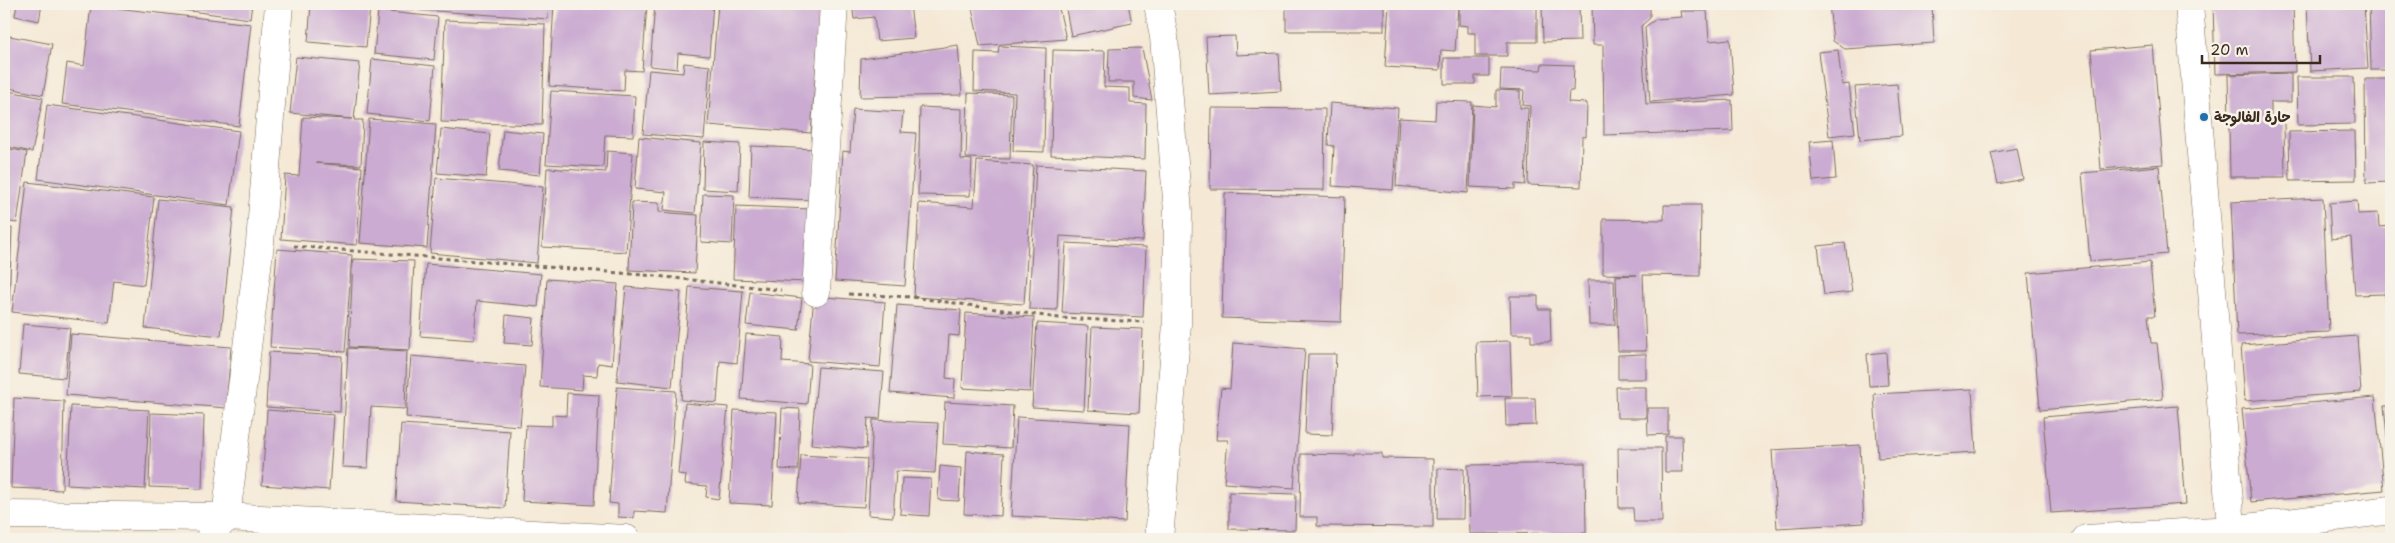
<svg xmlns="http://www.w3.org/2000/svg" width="2395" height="543" viewBox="0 0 2395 543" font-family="'Shantell Sans','Playpen Sans Arabic',sans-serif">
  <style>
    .building { fill: #cbabd2 }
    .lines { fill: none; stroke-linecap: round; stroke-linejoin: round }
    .minor-casing { stroke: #7c6d5e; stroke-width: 29 }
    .tertiary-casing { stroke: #7c6d5e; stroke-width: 29 }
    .path { stroke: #7c6d5e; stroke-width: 3; stroke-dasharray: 4 4; stroke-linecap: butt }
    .minor { stroke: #fff; stroke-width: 28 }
    .tertiary { stroke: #fff; stroke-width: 28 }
    .poi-dot { fill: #1f6fb2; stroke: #f7f3e8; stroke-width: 2 }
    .labels { text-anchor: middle; stroke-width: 5; stroke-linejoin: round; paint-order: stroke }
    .poi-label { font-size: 14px; font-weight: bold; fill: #3b2a1e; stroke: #f7f3e8; text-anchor: start }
  </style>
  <rect width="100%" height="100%" fill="#f7f3e8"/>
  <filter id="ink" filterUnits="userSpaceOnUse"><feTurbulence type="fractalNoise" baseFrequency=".02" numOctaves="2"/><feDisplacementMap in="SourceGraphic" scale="10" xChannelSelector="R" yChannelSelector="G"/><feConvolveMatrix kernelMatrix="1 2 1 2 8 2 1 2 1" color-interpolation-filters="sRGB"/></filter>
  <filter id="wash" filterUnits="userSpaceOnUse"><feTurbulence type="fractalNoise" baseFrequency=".0096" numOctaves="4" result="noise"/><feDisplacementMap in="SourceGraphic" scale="20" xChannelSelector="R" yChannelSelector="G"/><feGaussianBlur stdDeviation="1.12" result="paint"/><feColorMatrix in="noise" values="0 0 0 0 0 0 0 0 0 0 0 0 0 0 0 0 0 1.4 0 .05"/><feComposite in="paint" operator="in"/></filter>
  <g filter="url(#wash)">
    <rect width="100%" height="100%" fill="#f5e9d6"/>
    <g id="blocks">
      <!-- building -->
      <g class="building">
        <path d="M 4,4 L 11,4 L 9,18 L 4,17 Z"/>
        <path d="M 17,4 L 42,4 L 39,21 L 15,16 Z"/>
        <path d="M 138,4 L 252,4 L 250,19 Z"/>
        <path d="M 311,4 L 370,7 L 366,47 L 308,42 Z"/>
        <path d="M 380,4 L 549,4 L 548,19 L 380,7 Z"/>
        <path d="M 554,4 L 647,4 L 642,71 L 625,70 L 624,91 L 549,86 Z"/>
        <path d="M 655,4 L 713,4 L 709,56 L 678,53 L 677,69 L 650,66 Z"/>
        <path d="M 718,4 L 821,4 L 811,133 L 708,125 Z"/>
        <path d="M 852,4 L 910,4 L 914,38 L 877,41 L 874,17 L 854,19 Z"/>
        <path d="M 971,4 L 1058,4 L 1066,39 L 980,46 Z"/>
        <path d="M 1065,4 L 1128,4 L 1132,23 L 1071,36 Z"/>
        <rect x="1286" y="4" width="98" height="27"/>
        <path d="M 1389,4 L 1451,4 L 1451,6 L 1458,6 L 1455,51 L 1441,50 L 1440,70 L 1385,67 Z"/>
        <path d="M 1459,4 L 1537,4 L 1537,42 L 1507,42 L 1507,56 L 1475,56 L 1475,33 L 1468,33 L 1468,26 L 1459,25 Z"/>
        <path d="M 1542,4 L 1579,4 L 1580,41 L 1543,42 Z"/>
        <path d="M 1592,4 L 1650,4 L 1650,18 L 1641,26 L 1646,104 L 1732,100 L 1733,131 L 1604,135 L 1603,45 L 1593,45 Z"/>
        <path d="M 1829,4 L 1932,5 L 1934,43 L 1845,49 L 1833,41 Z"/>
        <path d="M 2213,4 L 2293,4 L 2295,72 L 2215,74 Z"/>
        <path d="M 2307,4 L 2364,4 L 2368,68 L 2310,71 Z"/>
        <path d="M 2369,4 L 2391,4 L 2391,70 L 2371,70 Z"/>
        <path d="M 91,5 L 251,24 L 239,126 L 62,104 L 67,63 L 84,66 Z"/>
        <path d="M 378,11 L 438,17 L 434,60 L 374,54 Z"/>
        <path d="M 1681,11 L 1707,11 L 1709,41 L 1730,39 L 1734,95 L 1650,102 L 1645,27 L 1656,19 L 1682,17 Z"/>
        <path d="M 445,20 L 545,24 L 542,125 L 441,122 Z"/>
        <path d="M 4,35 L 52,44 L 43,95 L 4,87 Z"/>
        <path d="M 1235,36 L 1236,55 L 1279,53 L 1281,91 L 1209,95 L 1206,37 Z"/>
        <path d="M 958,45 L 962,95 L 860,97 L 861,59 Z"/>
        <path d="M 2153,45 L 2163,164 L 2101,169 L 2091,50 Z"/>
        <path d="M 999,46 L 1046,48 L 1044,152 L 1013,151 L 1015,93 L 974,91 L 975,52 L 998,53 Z"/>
        <path d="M 1142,48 L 1152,100 L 1134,98 L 1134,82 L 1108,82 L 1109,49 Z"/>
        <path d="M 1053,50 L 1105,51 L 1104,87 L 1130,88 L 1130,103 L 1146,104 L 1145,159 L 1051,155 Z"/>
        <path d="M 1838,50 L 1842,85 L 1849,84 L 1855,133 L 1829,136 L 1818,52 Z"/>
        <path d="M 296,57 L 360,63 L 354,120 L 363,120 L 361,165 L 316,163 L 362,167 L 357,245 L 281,239 L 285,175 L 299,176 L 303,117 L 352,119 L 290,113 Z"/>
        <path d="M 1444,58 L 1489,58 L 1489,76 L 1475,76 L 1475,84 L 1444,84 Z"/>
        <path d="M 372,59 L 435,66 L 430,121 L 367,114 Z"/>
        <path d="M 684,63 L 710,66 L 704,139 L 643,134 L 649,70 L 683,73 Z"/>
        <path d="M 1542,64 L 1574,65 L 1573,91 L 1569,91 L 1568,102 L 1587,103 L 1586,137 L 1582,136 L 1581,187 L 1528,185 L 1530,106 L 1523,105 L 1524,90 L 1500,89 L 1501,69 L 1541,70 Z"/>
        <path d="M 2291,73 L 2291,102 L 2271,102 L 2271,123 L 2284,123 L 2285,177 L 2230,177 L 2228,75 Z"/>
        <path d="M 2297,77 L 2354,77 L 2355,124 L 2298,125 Z"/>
        <path d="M 2365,79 L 2391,79 L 2391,182 L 2366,183 Z"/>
        <path d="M 1897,84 L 1902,136 L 1860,140 L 1855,87 Z"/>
        <path d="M 4,90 L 43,98 L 32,152 L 4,146 Z"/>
        <path d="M 1496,90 L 1520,91 L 1520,108 L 1528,108 L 1525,185 L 1515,184 L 1515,189 L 1470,187 L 1473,105 L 1496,107 Z"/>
        <path d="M 551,91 L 635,96 L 633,136 L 605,135 L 603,167 L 546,164 Z"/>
        <path d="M 968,93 L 1012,95 L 1010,159 L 966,158 Z"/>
        <path d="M 1436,101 L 1472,102 L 1468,193 L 1396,186 L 1399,118 L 1435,120 Z"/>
        <path d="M 1330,103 L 1398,108 L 1393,190 L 1332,186 L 1334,146 L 1328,145 Z"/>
        <path d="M 47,105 L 239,131 L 229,205 L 38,179 Z"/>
        <path d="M 920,107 L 962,109 L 961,159 L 972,160 L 970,196 L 918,195 Z"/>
        <path d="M 1211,108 L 1325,109 L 1324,190 L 1210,189 Z"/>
        <path d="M 853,109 L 903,112 L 901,132 L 916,133 L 905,286 L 835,281 L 843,151 L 850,152 Z"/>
        <path d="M 369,119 L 436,124 L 427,248 L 360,243 Z"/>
        <path d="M 441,129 L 490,134 L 486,177 L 437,173 Z"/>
        <path d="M 503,130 L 543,134 L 540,175 L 499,171 Z"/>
        <path d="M 2355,131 L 2356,180 L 2290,181 L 2289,132 Z"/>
        <path d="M 639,137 L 701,143 L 695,213 L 664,210 L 666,192 L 635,189 Z"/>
        <path d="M 1833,140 L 1836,179 L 1813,181 L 1809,142 Z"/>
        <path d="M 704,142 L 740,144 L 738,191 L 703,189 Z"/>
        <path d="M 751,146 L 815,149 L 812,200 L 749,197 Z"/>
        <path d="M 4,148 L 27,152 L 17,223 L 4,221 Z"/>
        <path d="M 2017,148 L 2023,179 L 1998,184 L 1991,153 Z"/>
        <path d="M 607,151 L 633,153 L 626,252 L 542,247 L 547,168 L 606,172 Z"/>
        <path d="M 977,161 L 1033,165 L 1024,304 L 914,297 L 919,203 L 974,207 Z"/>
        <path d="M 1036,165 L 1146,171 L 1143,241 L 1060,236 L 1057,310 L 1029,309 Z"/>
        <path d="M 2159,166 L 2167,254 L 2090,261 L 2082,173 Z"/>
        <path d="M 436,178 L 543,187 L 537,263 L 430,253 Z"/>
        <path d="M 27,182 L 154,197 L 144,285 L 114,281 L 109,323 L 12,312 Z"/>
        <path d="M 1225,193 L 1345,197 L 1341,322 L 1222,318 Z"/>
        <path d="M 703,194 L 734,195 L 732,244 L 701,242 Z"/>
        <path d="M 2323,198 L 2329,332 L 2237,335 L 2231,202 Z"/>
        <path d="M 158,199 L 234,207 L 221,336 L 145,328 Z"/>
        <path d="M 2357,201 L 2358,214 L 2378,213 L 2379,227 L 2391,226 L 2391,306 L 2386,307 L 2385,294 L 2355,295 L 2351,237 L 2331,239 L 2329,203 Z"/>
        <path d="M 632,202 L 659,203 L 659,212 L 698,215 L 695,273 L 629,270 Z"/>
        <path d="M 1664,205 L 1701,205 L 1700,276 L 1643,275 L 1646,351 L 1618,351 L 1616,276 L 1637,275 L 1603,274 L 1603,219 L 1664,220 Z"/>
        <path d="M 736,206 L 811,209 L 808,282 L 733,279 Z"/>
        <path d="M 4,228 L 12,228 L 9,304 L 4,304 Z"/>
        <path d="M 1066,243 L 1146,247 L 1143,317 L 1062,313 Z"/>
        <path d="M 1845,243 L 1852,292 L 1824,295 L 1818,246 Z"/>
        <path d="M 277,249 L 352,255 L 345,352 L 270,347 Z"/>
        <path d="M 353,259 L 414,261 L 410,350 L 349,347 Z"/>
        <path d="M 2150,262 L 2155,316 L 2148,316 L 2151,343 L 2157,343 L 2163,399 L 2040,410 L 2028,273 Z"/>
        <path d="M 426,264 L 541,274 L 538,307 L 477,301 L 474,340 L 420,336 Z"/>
        <path d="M 547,279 L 618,284 L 612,365 L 598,363 L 597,376 L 583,375 L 582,390 L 540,387 Z"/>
        <path d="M 1588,280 L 1614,280 L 1615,325 L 1589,325 Z"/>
        <path d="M 626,287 L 681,292 L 672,387 L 617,381 Z"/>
        <path d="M 689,287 L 743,291 L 737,363 L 720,361 L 717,403 L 681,400 Z"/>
        <path d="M 750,292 L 802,298 L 798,330 L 746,325 Z"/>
        <path d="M 814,296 L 885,302 L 880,367 L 808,361 Z"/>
        <path d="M 1510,296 L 1538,296 L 1538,309 L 1550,309 L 1551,342 L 1531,342 L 1531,334 L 1511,334 Z"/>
        <path d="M 897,305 L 961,310 L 959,336 L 949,335 L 946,378 L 955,379 L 954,398 L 890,393 Z"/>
        <path d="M 966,313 L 1034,317 L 1030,392 L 962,388 Z"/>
        <path d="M 506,315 L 534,318 L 532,345 L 504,343 Z"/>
        <path d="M 1037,323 L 1088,326 L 1084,410 L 1032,407 Z"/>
        <path d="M 23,324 L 70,328 L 65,378 L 19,374 Z"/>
        <path d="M 1092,327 L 1143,329 L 1139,413 L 1088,410 Z"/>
        <path d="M 71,334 L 231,347 L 226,408 L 66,395 Z"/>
        <path d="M 746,334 L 783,337 L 782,362 L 810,364 L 807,404 L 741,399 Z"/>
        <path d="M 2357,336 L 2361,392 L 2245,401 L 2241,345 Z"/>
        <path d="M 1510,341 L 1512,396 L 1478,397 L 1476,342 Z"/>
        <path d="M 1233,343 L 1305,349 L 1294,488 L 1224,483 L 1228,440 L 1216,440 L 1221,388 L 1230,389 Z"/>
        <path d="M 348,348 L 407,351 L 405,409 L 371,407 L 368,468 L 342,467 Z"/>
        <path d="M 269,352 L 342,356 L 340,412 L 266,407 Z"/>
        <path d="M 1886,352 L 1888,385 L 1869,386 L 1867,354 Z"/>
        <path d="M 1308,354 L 1336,354 L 1332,435 L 1305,434 Z"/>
        <path d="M 1646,354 L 1646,379 L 1618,379 L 1618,355 Z"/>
        <path d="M 411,356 L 525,366 L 520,426 L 406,417 Z"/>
        <path d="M 818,367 L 884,372 L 880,419 L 868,418 L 866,449 L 811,444 Z"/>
        <path d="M 617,387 L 676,391 L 667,513 L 634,511 L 634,518 L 618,517 L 618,504 L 609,503 Z"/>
        <path d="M 1616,387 L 1646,387 L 1646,418 L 1617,418 Z"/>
        <path d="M 1972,389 L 1976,452 L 1878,458 L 1874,394 Z"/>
        <path d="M 567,393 L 599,395 L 594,505 L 522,501 L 526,425 L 552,426 L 552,415 L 566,416 Z"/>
        <path d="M 2375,397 L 2384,490 L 2251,502 L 2242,409 Z"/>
        <path d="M 14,398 L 64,401 L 62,490 L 11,488 Z"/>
        <path d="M 1505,398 L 1535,398 L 1536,425 L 1506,426 Z"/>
        <path d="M 945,402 L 1013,406 L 1011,448 L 943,444 Z"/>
        <path d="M 685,403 L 728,407 L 719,499 L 706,497 L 707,486 L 685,484 L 686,475 L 678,474 Z"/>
        <path d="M 71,406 L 149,410 L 145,489 L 67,485 Z"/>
        <path d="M 2178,406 L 2186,504 L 2051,513 L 2043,417 Z"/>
        <path d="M 2384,406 L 2391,406 L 2391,465 L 2390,465 Z"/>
        <path d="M 782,408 L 800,409 L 798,470 L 779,469 Z"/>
        <path d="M 1647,408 L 1668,408 L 1668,434 L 1648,435 Z"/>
        <path d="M 267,410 L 334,415 L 329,490 L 262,485 Z"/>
        <path d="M 734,410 L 777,412 L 772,505 L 729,503 Z"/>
        <path d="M 151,413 L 204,415 L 202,489 L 149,487 Z"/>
        <path d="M 1017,417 L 1130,424 L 1125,522 L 1011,516 Z"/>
        <path d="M 873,420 L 938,423 L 935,473 L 896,471 L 893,517 L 868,515 Z"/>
        <path d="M 401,424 L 510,431 L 505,508 L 396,501 Z"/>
        <path d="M 1665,436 L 1682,436 L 1683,472 L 1665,472 Z"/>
        <path d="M 1860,445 L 1864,523 L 1777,528 L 1772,450 Z"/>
        <path d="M 1618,448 L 1661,448 L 1662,522 L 1634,522 L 1633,508 L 1619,508 Z"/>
        <path d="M 967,451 L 1004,454 L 1001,516 L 964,514 Z"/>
        <path d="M 1354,453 L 1382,453 L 1382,458 L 1433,459 L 1433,527 L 1317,526 L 1317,517 L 1300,517 L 1301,454 L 1354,455 Z"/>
        <path d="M 801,455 L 867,459 L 864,507 L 798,503 Z"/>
        <path d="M 1585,463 L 1586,533 L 1470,534 L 1468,465 Z"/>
        <path d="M 940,466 L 961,468 L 959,501 L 938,500 Z"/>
        <path d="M 1438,468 L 1464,469 L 1463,519 L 1437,519 Z"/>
        <path d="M 902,478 L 931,479 L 929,516 L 900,514 Z"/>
        <path d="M 1229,492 L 1296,494 L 1295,530 L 1229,529 Z"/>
      </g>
    </g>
  </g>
  <g filter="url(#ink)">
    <use href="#blocks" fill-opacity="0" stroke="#7c6d5e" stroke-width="1"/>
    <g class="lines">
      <defs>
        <g id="minor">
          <path d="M 1158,4 L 1164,37 L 1178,212 L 1177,324 L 1159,539"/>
          <path d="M 2189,4 L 2232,539"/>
          <path d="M 816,292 L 834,4"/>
          <path d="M 211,539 L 211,535 L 226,517 L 260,243 L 279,4"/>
        </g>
        <g id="tertiary">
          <path d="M 4,515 L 226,517 L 626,539"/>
          <path d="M 2086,539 L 2231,530 L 2391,510"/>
        </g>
      </defs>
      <!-- minor casing -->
      <use href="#minor" class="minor-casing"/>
      <!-- tertiary casing -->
      <use href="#tertiary" class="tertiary-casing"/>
      <!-- path -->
      <g class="path">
        <path d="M 294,246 L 656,276 L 781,290"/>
        <path d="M 849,294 L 912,297 L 1059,318 L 1144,322"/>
      </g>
      <!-- minor -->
      <use href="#minor" class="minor"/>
      <!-- tertiary -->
      <use href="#tertiary" class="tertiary"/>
    </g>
  </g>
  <!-- markers -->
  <circle class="poi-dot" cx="2204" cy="117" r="5"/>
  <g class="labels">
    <!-- poi labels -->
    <g class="poi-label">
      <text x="2214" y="122">حارة الفالوجة</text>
    </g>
  </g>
  <!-- margin -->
  <rect width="2395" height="543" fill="none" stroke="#f7f3e8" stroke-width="20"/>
  <!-- scale -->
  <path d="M2202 55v8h118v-8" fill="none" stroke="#3b2a1e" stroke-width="2.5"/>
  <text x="2210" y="55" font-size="15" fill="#3b2a1e" stroke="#f7f3e8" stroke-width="4" paint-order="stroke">20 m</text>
</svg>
